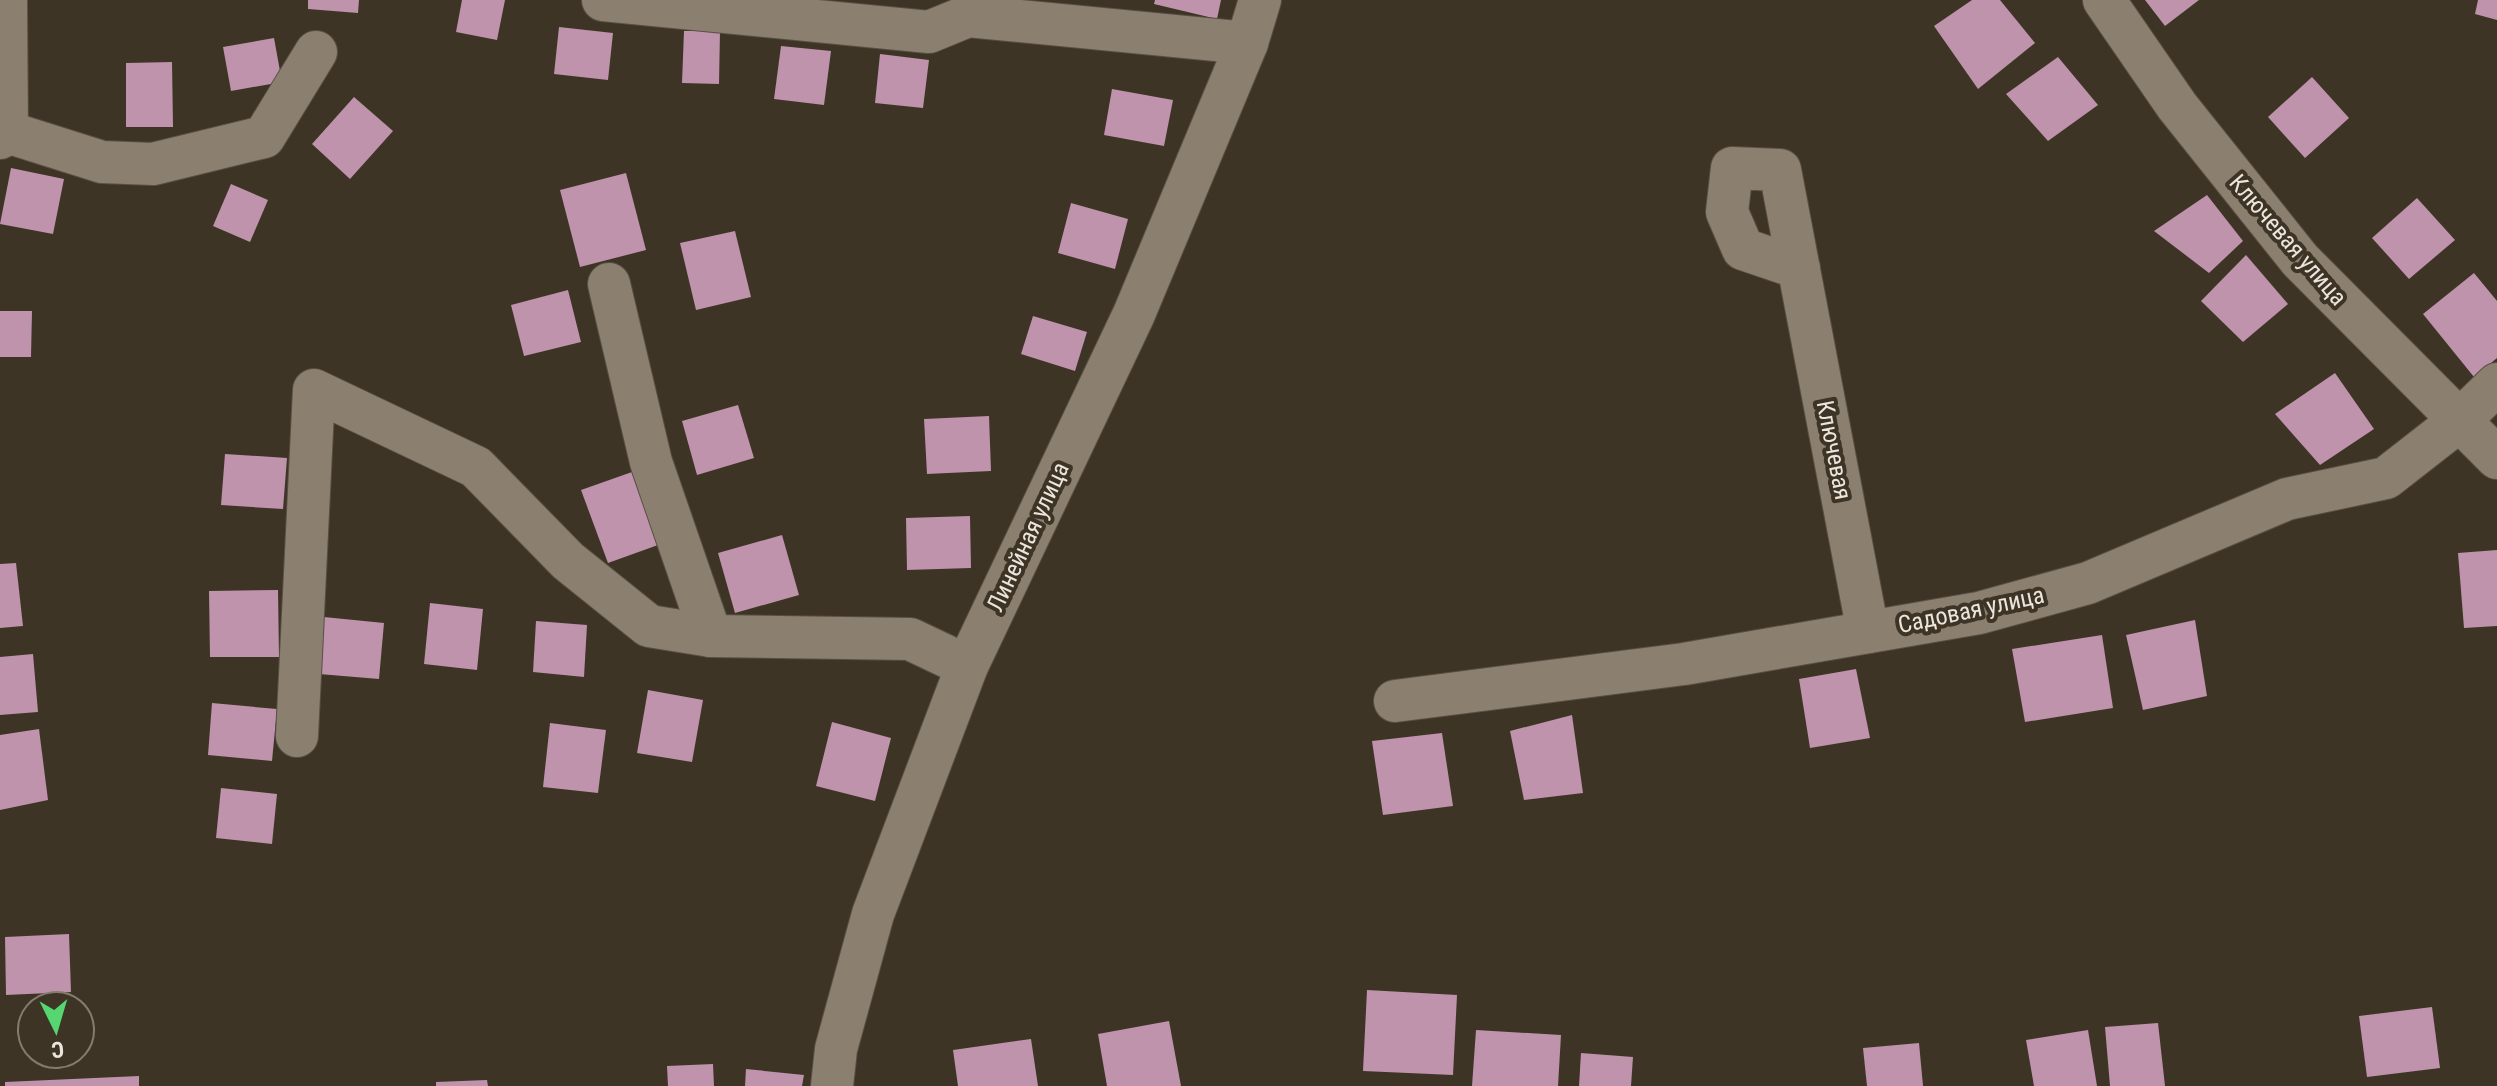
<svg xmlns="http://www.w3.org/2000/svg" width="2497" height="1086" viewBox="0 0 2497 1086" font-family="'Roboto Condensed',sans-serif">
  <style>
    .building { fill: #be93ab }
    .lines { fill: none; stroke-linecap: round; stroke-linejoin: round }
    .minor-casing { stroke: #585044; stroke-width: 44 }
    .minor { stroke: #8b8070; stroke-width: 42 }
    .labels { text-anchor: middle; stroke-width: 8; stroke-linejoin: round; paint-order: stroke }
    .street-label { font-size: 24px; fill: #ebe5dc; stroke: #3d3426 }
  </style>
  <rect width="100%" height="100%" fill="#3d3426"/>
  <!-- building -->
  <g class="building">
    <path d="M 308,0 L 359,0 L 358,13 L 308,9 Z"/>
    <path d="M 462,0 L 505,0 L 497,40 L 456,32 Z"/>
    <path d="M 1155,0 L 1221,0 L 1217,19 L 1154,4 Z"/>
    <path d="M 1972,0 L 2000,0 L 2035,43 L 1978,89 L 1934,26 Z"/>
    <path d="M 2145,0 L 2199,0 L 2165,26 Z"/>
    <path d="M 2478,0 L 2497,0 L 2497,20 L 2475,14 Z"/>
    <path d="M 559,27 L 613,33 L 608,80 L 554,74 Z"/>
    <path d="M 684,31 L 720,31 L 719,84 L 682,83 Z"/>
    <path d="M 274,38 L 282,82 L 231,91 L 223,47 Z"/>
    <path d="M 781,46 L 831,51 L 824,105 L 774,99 Z"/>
    <path d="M 880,54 L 929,60 L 923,108 L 875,103 Z"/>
    <path d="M 2058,57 L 2098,105 L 2048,141 L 2006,94 Z"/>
    <path d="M 172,62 L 173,127 L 126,127 L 126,63 Z"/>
    <path d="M 2312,77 L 2349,118 L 2305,158 L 2268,117 Z"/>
    <path d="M 1112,89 L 1173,100 L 1164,146 L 1104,135 Z"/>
    <path d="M 354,97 L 393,131 L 350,179 L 312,144 Z"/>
    <path d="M 11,168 L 64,179 L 53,234 L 0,224 Z"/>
    <path d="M 626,173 L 646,250 L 580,267 L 560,190 Z"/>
    <path d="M 231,184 L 268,200 L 250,242 L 213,226 Z"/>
    <path d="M 2207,195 L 2243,241 L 2209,273 L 2154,231 Z"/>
    <path d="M 2417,198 L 2455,240 L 2409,279 L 2372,238 Z"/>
    <path d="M 1071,203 L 1128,219 L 1115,269 L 1058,253 Z"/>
    <path d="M 735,231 L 751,297 L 696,310 L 680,243 Z"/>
    <path d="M 2246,255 L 2288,304 L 2243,342 L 2201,301 Z"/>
    <path d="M 2474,273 L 2497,301 L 2497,358 L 2474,377 L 2423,314 Z"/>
    <path d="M 568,290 L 581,342 L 524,356 L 511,305 Z"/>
    <path d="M 0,311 L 32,311 L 31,357 L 0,357 Z"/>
    <path d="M 1033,316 L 1087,332 L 1075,371 L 1021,354 Z"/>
    <path d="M 2335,373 L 2374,429 L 2320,465 L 2275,414 Z"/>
    <path d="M 738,405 L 754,458 L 697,475 L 682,421 Z"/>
    <path d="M 989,416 L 991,471 L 927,474 L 924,419 Z"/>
    <path d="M 225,454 L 287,458 L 283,509 L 221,505 Z"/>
    <path d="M 632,472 L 658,545 L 608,563 L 581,490 Z"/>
    <path d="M 970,516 L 971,568 L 907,570 L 906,518 Z"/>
    <path d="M 782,535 L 799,595 L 735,613 L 718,553 Z"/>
    <path d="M 2497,550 L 2497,626 L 2464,628 L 2458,553 Z"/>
    <path d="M 16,563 L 23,626 L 0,628 L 0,564 Z"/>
    <path d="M 278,590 L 279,657 L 210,657 L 209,591 Z"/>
    <path d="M 430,603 L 483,609 L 477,670 L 424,664 Z"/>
    <path d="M 324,617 L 384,623 L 379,679 L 319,674 Z"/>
    <path d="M 2195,620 L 2207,696 L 2143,710 L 2126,635 Z"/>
    <path d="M 536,621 L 587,625 L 584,677 L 533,672 Z"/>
    <path d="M 2102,635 L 2113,708 L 2025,722 L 2012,649 Z"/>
    <path d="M 33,654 L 38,712 L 0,715 L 0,657 Z"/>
    <path d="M 1856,669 L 1870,738 L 1810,748 L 1799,679 Z"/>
    <path d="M 648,690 L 703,700 L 692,762 L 637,753 Z"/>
    <path d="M 212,703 L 277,709 L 272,761 L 208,755 Z"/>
    <path d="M 1572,715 L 1583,793 L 1524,800 L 1510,731 Z"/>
    <path d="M 832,722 L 891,738 L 875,801 L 816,786 Z"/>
    <path d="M 550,723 L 606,730 L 598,793 L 543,787 Z"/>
    <path d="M 39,729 L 48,800 L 0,810 L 0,735 Z"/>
    <path d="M 1442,733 L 1453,806 L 1383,815 L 1372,741 Z"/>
    <path d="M 221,788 L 277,794 L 272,844 L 216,838 Z"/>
    <path d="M 69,934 L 71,992 L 6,995 L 5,937 Z"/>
    <path d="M 1367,990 L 1457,995 L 1453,1075 L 1363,1071 Z"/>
    <path d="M 2432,1007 L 2440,1068 L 2367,1077 L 2359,1016 Z"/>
    <path d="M 1169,1021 L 1181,1086 L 1107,1086 L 1098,1034 Z"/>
    <path d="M 2158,1023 L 2165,1086 L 2110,1086 L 2105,1027 Z"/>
    <path d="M 1476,1030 L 1561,1035 L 1558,1086 L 1472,1086 Z"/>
    <path d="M 2088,1030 L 2097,1086 L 2034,1086 L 2026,1040 Z"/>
    <path d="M 1031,1039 L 1038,1086 L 958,1086 L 953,1050 Z"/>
    <path d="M 1919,1043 L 1923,1086 L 1867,1086 L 1863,1048 Z"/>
    <path d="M 1581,1053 L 1633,1057 L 1631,1086 L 1579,1086 Z"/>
    <path d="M 713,1064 L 714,1086 L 668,1086 L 667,1066 Z"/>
    <path d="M 746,1069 L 804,1075 L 802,1086 L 745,1086 Z"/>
    <path d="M 139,1076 L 139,1086 L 5,1086 L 5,1082 Z"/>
    <path d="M 487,1080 L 488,1086 L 436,1086 L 436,1082 Z"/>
  </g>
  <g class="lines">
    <defs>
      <g id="minor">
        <path d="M 603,0 L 929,32 L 968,16 L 1247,43"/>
        <path d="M 2104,0 L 2177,106 L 2300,260 L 2497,458"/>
        <path d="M 7,132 L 102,162 L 153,164 L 264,137 L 316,52"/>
        <path d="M 0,138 L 7,132 L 6,0"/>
        <path d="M 1799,268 L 1743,249 L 1727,212 L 1732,168 L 1780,170 L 1868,632"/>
        <path d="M 609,284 L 651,462 L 711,636"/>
        <path d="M 1395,701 L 1684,664 L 1979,613 L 2088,583 L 2287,499 L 2386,478 L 2459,421 L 2497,384"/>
        <path d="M 297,736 L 314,390 L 476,467 L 568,561 L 649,626 L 711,636 L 910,639 L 967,666"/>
        <path d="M 832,1086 L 836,1049 L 873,914 L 967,666 L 1134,314 L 1247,43 L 1260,0"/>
      </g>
    </defs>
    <!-- minor casing -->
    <use href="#minor" class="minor-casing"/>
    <!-- minor -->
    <use href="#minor" class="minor"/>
  </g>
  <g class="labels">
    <!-- street labels -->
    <g class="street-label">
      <text transform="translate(2288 240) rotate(49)" y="8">Ключевая улица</text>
      <text transform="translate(1834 450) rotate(79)" y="8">Ключевая</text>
      <text transform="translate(1028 537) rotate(-65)" y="8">Линейная улица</text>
      <text transform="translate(1971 610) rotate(-12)" y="8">Садовая улица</text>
    </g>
  </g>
  <!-- north arrow -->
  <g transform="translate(56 1030) rotate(175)"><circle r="38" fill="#3d3426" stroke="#837b6f" stroke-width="2"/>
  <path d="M0-6L14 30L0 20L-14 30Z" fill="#56d671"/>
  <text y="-12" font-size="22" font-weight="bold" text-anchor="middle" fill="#ebe5dc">С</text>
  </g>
</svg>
